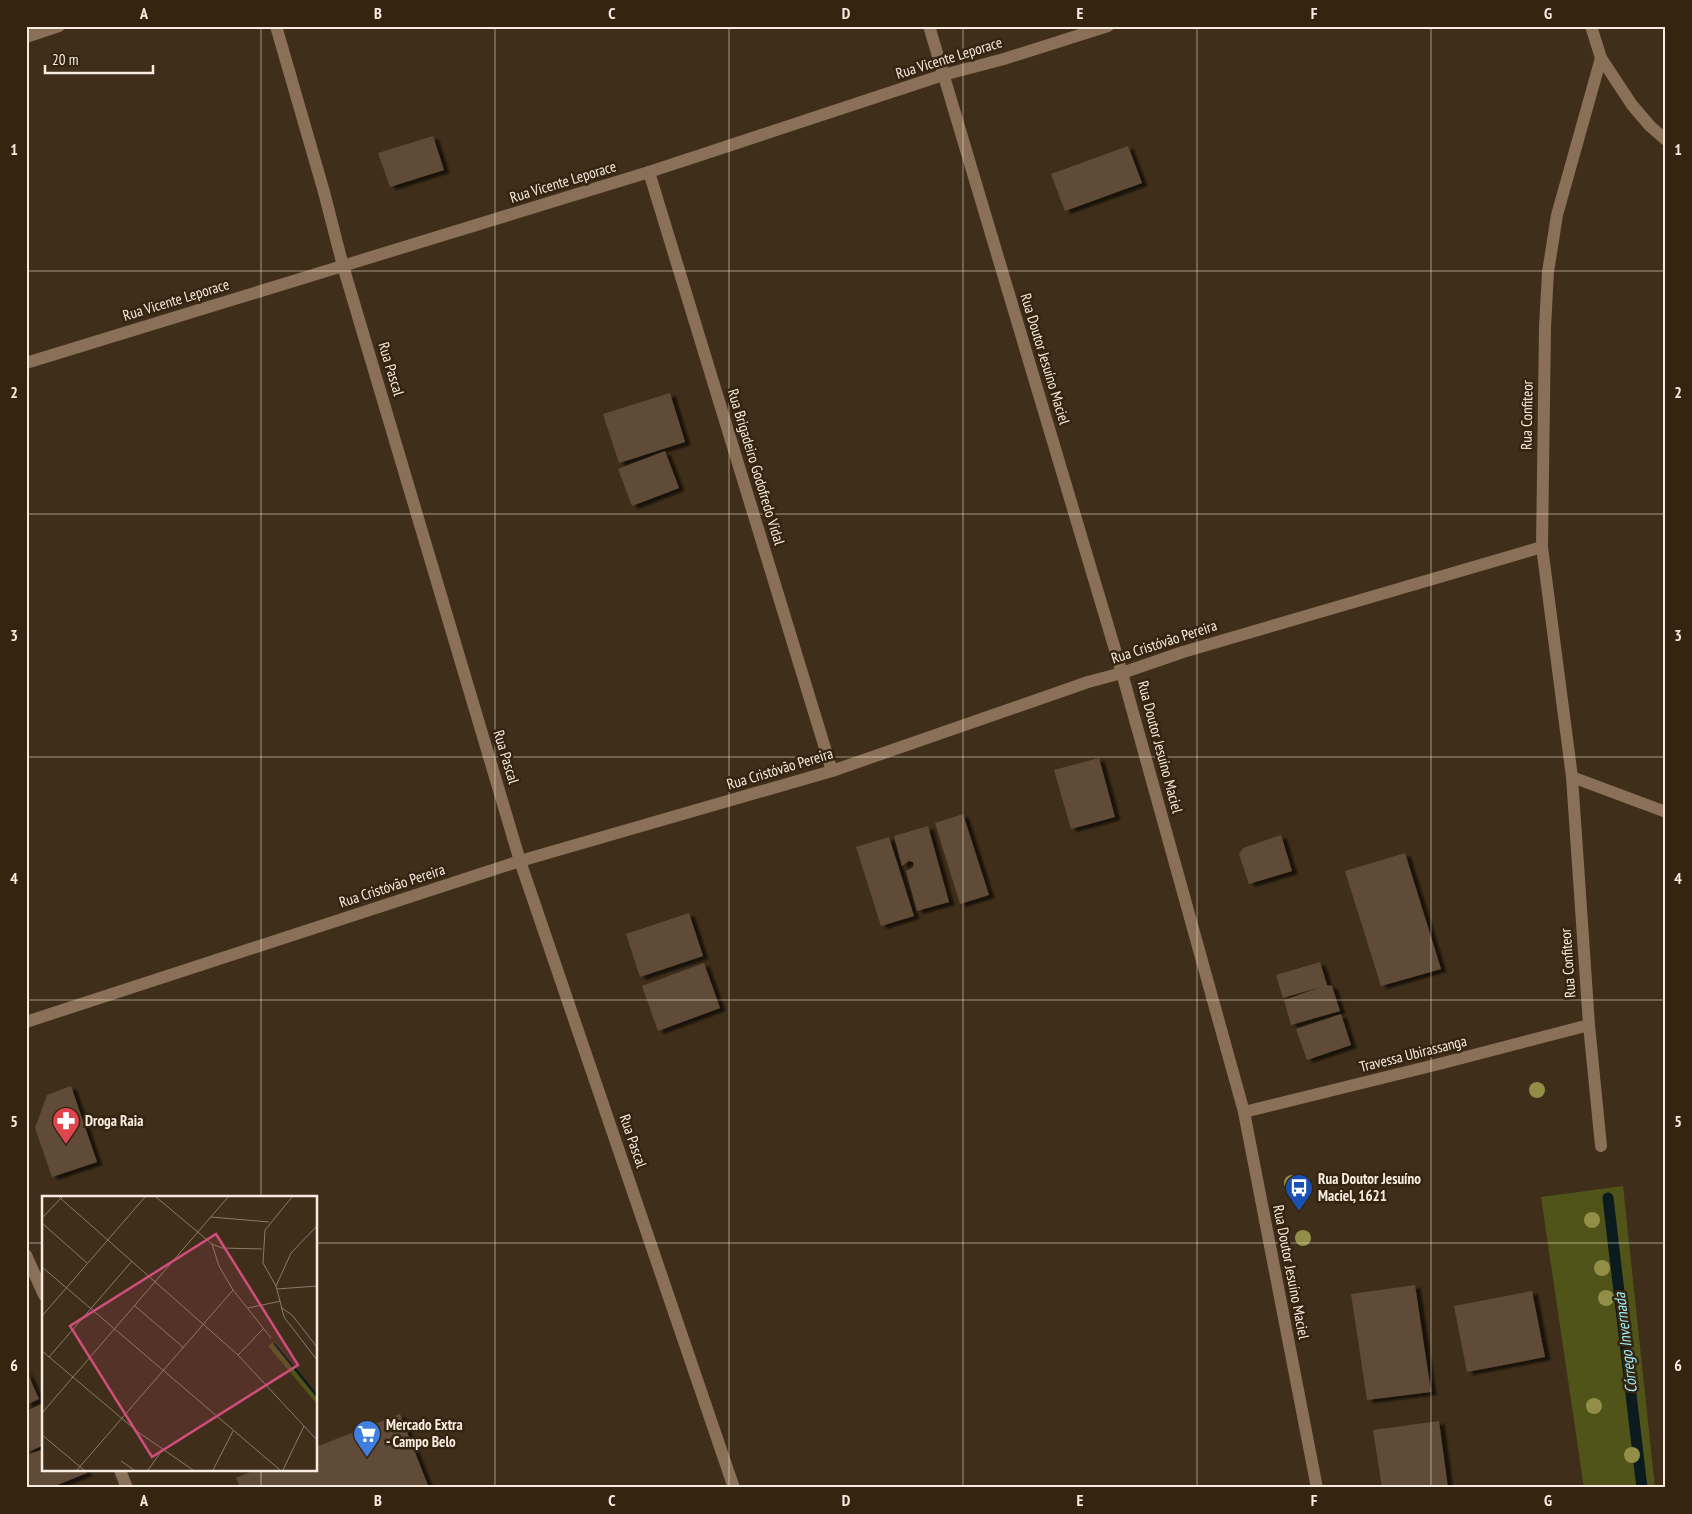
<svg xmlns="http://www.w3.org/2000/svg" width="1692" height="1514" viewBox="0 0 1692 1514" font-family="'PT Sans Narrow',sans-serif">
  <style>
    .green { fill: #505419 }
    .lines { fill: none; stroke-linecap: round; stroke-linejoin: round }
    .stream { stroke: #0c1b1e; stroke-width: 11 }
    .building { fill: #5f4c37; filter: url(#shadow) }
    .minor { stroke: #8a7058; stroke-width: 12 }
    .tree { fill: #928e47 }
    .grid { fill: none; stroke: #f8ece0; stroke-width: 1; stroke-opacity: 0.55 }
    .labels { text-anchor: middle; stroke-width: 5; stroke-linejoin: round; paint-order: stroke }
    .street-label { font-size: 15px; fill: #f8ece0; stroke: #342410 }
    .poi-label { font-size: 15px; font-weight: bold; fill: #f8ece0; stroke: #342410; text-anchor: start }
    .water-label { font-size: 16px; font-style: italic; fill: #9ef1fe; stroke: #342410 }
    .inset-river { fill: none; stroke: #0c1b1e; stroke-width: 2.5 }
    .inset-road { fill: none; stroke: #897a69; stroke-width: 1 }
    .view { fill: #d04d7c; fill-opacity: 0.15; stroke: #d04d7c; stroke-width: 2.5 }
    .inset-edge { fill: none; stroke: #f8ece0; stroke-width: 2.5 }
    .neatline { fill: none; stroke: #f8ece0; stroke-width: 2 }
    .grid-label { font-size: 16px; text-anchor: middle; font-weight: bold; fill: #f8ece0 }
  </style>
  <defs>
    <filter id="shadow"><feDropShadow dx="5.5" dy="3" stdDeviation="1" flood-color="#0009"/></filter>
  </defs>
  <rect width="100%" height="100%" fill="#3f2e19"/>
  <!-- green -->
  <path class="green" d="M 1623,1186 L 1655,1488 L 1584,1488 L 1541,1197 Z"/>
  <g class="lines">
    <!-- stream -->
    <path class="stream" d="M 1608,1198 L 1642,1488"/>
  </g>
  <!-- building -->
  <g class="building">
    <path d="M 433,136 L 444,170 L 390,187 L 378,153 Z"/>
    <path d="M 1128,146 L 1142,183 L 1065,211 L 1051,174 Z"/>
    <path d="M 670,393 L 685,442 L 619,463 L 603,414 Z"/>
    <path d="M 665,451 L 679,488 L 632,506 L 618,469 Z"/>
    <path d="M 1099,758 L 1115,817 L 1071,829 L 1054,770 Z"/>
    <path d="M 963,814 L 989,895 L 960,904 L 935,823 Z"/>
    <path d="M 928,826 L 949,902 L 917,911 L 906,871 L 912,868 L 914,865 L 913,862 L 909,861 L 902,866 L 894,836 Z"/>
    <path d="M 1281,835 L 1292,871 L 1249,884 L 1239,854 L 1243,848 Z"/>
    <path d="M 889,837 L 914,916 L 881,926 L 856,847 Z"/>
    <path d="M 1405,853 L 1441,969 L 1381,986 L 1345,871 Z"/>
    <path d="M 689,913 L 703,956 L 640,977 L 626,934 Z"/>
    <path d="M 1320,962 L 1327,985 L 1332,986 L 1340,1011 L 1291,1025 L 1284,1000 L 1321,987 L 1283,998 L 1276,975 Z"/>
    <path d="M 704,963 L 720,1008 L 658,1031 L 642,986 Z"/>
    <path d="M 1341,1014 L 1351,1045 L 1307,1060 L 1296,1029 Z"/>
    <path d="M 71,1086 L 97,1162 L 52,1177 L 35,1128 L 47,1095 Z"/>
    <path d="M 1415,1285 L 1431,1392 L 1367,1400 L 1351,1294 Z"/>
    <path d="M 1532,1291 L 1545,1357 L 1467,1372 L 1454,1306 Z"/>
    <path d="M 26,1370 L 39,1399 L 26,1405 Z"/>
    <path d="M 44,1403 L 44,1445 L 26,1453 L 26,1411 Z"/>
    <path d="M 400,1414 L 429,1488 L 240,1488 L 236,1478 L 255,1470 L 316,1470 L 316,1447 Z"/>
    <path d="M 1439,1421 L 1448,1488 L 1382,1488 L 1373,1430 Z"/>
    <path d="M 44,1449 L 44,1470 L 85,1470 L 87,1473 L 50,1488 L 26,1488 L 26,1455 Z"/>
  </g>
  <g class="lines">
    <!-- minor -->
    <g class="minor">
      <path d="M 276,26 L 324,192 L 343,266 L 520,861 L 734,1488"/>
      <path d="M 929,26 L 1122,673 L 1244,1112 L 1317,1488"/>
      <path d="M 1591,26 L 1601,58 L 1632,105 L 1650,126 L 1666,140"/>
      <path d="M 26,37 L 59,26"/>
      <path d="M 649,172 L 832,771"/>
      <path d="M 26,363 L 649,172 L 943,75 L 1004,59 L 1108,26"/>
      <path d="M 1572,777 L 1666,812"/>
      <path d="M 26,1022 L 520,861 L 832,771 L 1088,682 L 1122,673 L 1183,652 L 1542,547"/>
      <path d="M 1244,1112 L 1439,1064 L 1589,1025"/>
      <path d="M 1601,1146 L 1589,1025 L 1572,777 L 1542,547 L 1545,327 L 1548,272 L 1557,215 L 1601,58"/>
      <path d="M 26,1255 L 44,1295"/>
      <path d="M 120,1470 L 127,1488"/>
    </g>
  </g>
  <!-- trees -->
  <g class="tree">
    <circle cx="1537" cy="1090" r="8"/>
    <circle cx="1292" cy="1183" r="8"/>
    <circle cx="1592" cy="1220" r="8"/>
    <circle cx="1303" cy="1238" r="8"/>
    <circle cx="1602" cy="1268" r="8"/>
    <circle cx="1606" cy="1298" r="8"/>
    <circle cx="1594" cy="1406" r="8"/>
    <circle cx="1632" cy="1455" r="8"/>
  </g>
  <!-- grid -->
  <path class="grid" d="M 261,26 L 261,1198M 495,26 L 495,1488M 729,26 L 729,1488M 963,26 L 963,1488M 1197,26 L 1197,1488M 1431,26 L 1431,1488M 26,271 L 1666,271M 26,514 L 1666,514M 26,757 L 1666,757M 26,1000 L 1666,1000M 26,1243 L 44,1243M 316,1243 L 1666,1243M 261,1470 L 261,1488"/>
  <!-- icons -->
  <defs>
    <symbol id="pharmacy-pin" viewBox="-11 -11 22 30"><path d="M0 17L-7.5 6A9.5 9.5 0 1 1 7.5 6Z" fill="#e0444e" stroke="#342410"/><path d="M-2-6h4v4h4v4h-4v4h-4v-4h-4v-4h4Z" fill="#fff"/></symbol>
    <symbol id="bus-pin" viewBox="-11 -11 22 30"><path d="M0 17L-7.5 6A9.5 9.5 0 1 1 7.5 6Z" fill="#1a4fb4" stroke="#342410"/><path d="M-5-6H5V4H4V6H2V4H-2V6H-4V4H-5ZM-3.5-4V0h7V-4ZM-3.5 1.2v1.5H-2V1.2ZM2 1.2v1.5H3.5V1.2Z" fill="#fff"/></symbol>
    <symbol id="supermarket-pin" viewBox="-11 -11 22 30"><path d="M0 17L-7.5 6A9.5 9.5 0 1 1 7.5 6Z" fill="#3f7fe0" stroke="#342410"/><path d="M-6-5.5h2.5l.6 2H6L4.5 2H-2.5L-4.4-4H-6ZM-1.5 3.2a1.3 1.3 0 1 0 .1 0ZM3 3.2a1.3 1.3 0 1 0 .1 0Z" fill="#fff"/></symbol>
  </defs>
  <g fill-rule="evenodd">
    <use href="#pharmacy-pin" x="50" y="1105" width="32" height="43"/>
    <use href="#bus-pin" x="1283" y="1172" width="32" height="43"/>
    <use href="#supermarket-pin" x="351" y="1418" width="32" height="43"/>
  </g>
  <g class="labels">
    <!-- street labels -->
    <g class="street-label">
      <text transform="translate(949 58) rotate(-17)" y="5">Rua Vicente Leporace</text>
      <text transform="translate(563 182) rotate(-17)" y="5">Rua Vicente Leporace</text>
      <text transform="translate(176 300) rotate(-17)" y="5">Rua Vicente Leporace</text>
      <text transform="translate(1045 359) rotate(73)" y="5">Rua Doutor Jesuíno Maciel</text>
      <text transform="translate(391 369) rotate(73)" y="5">Rua Pascal</text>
      <text transform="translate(1527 415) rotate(-89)" y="5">Rua Confiteor</text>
      <text transform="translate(756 467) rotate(73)" y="5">Rua Brigadeiro Godofredo Vidal</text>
      <text transform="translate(1164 642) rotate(-18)" y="5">Rua Cristóvão Pereira</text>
      <text transform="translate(1160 747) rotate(75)" y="5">Rua Doutor Jesuíno Maciel</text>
      <text transform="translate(506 757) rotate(73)" y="5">Rua Pascal</text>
      <text transform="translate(780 769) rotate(-17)" y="5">Rua Cristóvão Pereira</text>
      <text transform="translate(392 886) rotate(-18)" y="5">Rua Cristóvão Pereira</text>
      <text transform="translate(1568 963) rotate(-94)" y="5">Rua Confiteor</text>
      <text transform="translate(1413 1054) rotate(-14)" y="5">Travessa Ubirassanga</text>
      <text transform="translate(633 1141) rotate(71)" y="5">Rua Pascal</text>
      <text transform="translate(1291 1272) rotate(79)" y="5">Rua Doutor Jesuíno Maciel</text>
    </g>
    <!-- poi labels -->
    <g class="poi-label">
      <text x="85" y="1126">Droga Raia</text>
      <text x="1318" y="1184">Rua Doutor Jesuíno<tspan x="1318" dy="17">Maciel, 1621</tspan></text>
      <text x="386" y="1430">Mercado Extra<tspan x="386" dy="17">- Campo Belo</tspan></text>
    </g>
    <!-- water labels -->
    <g class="water-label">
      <text transform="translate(1625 1343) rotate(-97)" y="6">Córrego Invernada</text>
    </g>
  </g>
  <!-- overview -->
  <g transform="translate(42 1196)">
    <rect width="275" height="275" fill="#3f2e19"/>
    <path d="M 233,145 L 275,199 L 275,208 L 226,150 Z" fill="#505419"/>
    <path class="inset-river" d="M 232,147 L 275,200"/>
    <path class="inset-road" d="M 17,1 L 196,159 L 275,244M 114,1 L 170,48 L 180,52 L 220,53M 250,1 L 223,34 L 221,67 L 234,90 L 242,121 L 275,164M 169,21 L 227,26M 0,22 L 20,1M 0,27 L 45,67M 170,48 L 177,70 L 191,94 L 229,142M 0,71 L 238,274M 234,90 L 249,57 L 275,30M 235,93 L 275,90M 93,110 L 142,152M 206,112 L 239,105M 240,112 L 250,119 L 275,151M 0,120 L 103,1M 0,155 L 96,236 L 151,274M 196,159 L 221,133M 7,161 L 90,65M 0,217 L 186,1M 0,239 L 42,274M 79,265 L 92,274M 35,274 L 191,94M 106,274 L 121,253M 171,274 L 191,235M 241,274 L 262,230"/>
    <path class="view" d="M 174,38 L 256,169 L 110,261 L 28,130 Z"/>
    <rect width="275" height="275" class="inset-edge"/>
  </g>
  <!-- border -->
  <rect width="1692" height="1514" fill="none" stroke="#342410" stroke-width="55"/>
  <!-- scale -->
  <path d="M45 65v8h108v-8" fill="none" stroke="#f8ece0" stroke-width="2.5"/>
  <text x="52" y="65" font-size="15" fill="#f8ece0" stroke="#342410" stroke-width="4" paint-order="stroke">20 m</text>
  <rect x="28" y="28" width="1636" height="1458" class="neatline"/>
  <g class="grid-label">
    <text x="144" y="19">A</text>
    <text x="378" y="19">B</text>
    <text x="612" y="19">C</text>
    <text x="846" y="19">D</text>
    <text x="1080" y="19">E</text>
    <text x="1314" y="19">F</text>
    <text x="1548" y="19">G</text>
    <text x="14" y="155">1</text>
    <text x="1678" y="155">1</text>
    <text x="14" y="398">2</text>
    <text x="1678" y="398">2</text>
    <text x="14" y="641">3</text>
    <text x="1678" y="641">3</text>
    <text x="14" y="884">4</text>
    <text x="1678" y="884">4</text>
    <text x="14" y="1127">5</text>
    <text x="1678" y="1127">5</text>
    <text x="14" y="1371">6</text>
    <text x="1678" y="1371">6</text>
    <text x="144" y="1506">A</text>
    <text x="378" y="1506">B</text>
    <text x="612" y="1506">C</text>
    <text x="846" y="1506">D</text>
    <text x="1080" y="1506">E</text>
    <text x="1314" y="1506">F</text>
    <text x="1548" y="1506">G</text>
  </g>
</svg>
